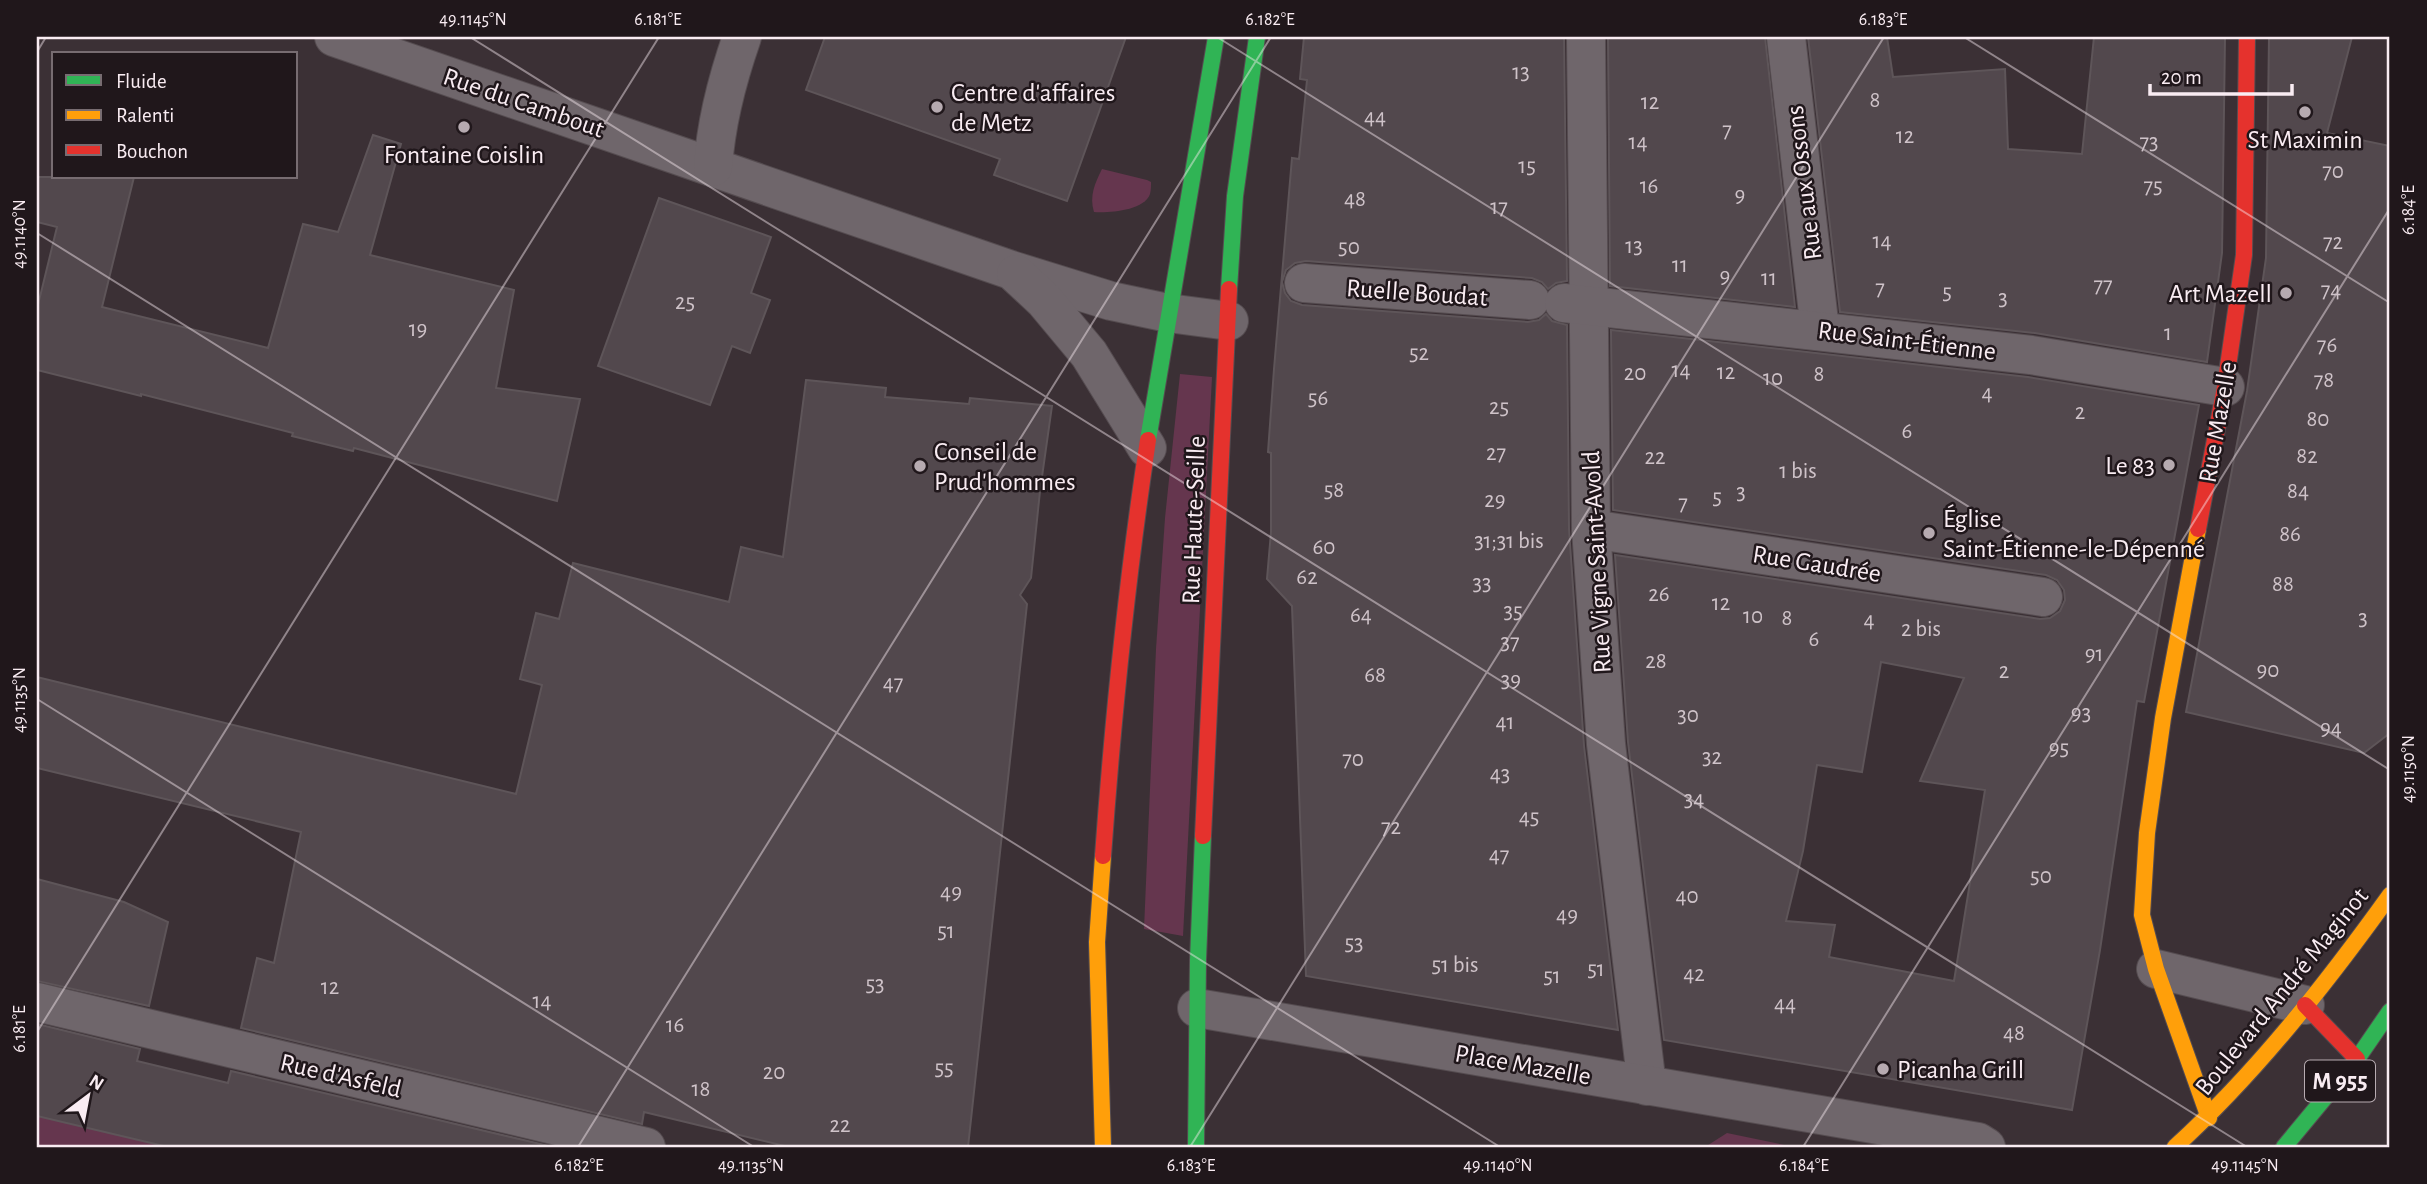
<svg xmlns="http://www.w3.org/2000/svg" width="2427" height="1184" viewBox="0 0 2427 1184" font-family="'Alegreya Sans',sans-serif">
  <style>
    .green { fill: #65364e }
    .building { fill: #52484d; stroke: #5e5559; stroke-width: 2; fill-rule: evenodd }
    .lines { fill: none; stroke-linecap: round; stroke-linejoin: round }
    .street-casing { stroke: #554c50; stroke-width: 40 }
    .fast-casing { stroke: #554c50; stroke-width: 18 }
    .slow-casing { stroke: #554c50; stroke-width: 18 }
    .jam-casing { stroke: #554c50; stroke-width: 18 }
    .street { stroke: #6f666b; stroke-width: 38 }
    .fast { stroke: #30b455; stroke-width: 16 }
    .slow { stroke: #ff9f0a; stroke-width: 16 }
    .jam { stroke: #e5322d; stroke-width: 16 }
    .ticks { fill: none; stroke: #f9ecf2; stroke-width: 2; stroke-opacity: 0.45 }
    .poi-dot { fill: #b6aab0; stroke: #20171b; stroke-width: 2.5 }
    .labels { text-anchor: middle; stroke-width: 5; stroke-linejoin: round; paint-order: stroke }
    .number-label { font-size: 23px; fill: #cfc3c9 }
    .shield { fill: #20171b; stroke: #b8acb2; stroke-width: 2 }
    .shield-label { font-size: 24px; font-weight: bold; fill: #f9ecf2 }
    .poi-label { font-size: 26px; fill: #f9ecf2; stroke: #20171b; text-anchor: start }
    .street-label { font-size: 26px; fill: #f9ecf2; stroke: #20171b }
    .neatline { fill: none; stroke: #f9ecf2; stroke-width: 2.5 }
    .ticks-label { font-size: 18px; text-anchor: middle; fill: #f9ecf2 }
  </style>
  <rect width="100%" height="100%" fill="#3b3035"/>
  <!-- green -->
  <g class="green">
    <path d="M 1102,169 L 1147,180 L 1151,182 C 1151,186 1151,190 1150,194 C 1144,211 1108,213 1094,212 C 1089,196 1095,183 1102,169 Z"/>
    <path d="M 1180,374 L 1212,377 L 1183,936 L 1144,929 L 1156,649 L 1165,518 Z"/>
    <path d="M 37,1116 L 168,1147 L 37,1147 Z"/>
    <path d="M 1727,1133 L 1794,1147 L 1705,1147 Z"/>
  </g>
  <!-- building -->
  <g class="building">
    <path d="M 825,37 L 1126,37 L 1067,201 L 994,175 L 1000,159 L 806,90 Z"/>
    <path d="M 1304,37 L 1564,37 L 1567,281 L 1556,283 L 1548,289 L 1542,282 L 1532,278 L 1306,261 L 1295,263 L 1286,270 L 1282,282 L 1285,293 L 1291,301 L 1302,305 L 1528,322 L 1539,320 L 1546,314 L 1552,321 L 1567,325 L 1569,529 L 1584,746 L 1618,1030 L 1306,976 L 1292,606 L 1267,579 L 1271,532 L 1271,453 L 1268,452 L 1274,369 L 1292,158 L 1299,159 L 1307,80 L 1300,79 Z"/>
    <path d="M 1608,37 L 1765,37 L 1795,307 L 1610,286 Z"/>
    <path d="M 1808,37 L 1887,37 L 1893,77 L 2005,69 L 2008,149 L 2082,154 L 2094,37 L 2225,37 L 2222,253 L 2207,362 L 2035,333 L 1840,312 Z"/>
    <path d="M 2269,37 L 2352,37 L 2327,133 L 2390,146 L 2390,733 L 2364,753 L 2186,712 L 2247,391 L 2266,258 Z"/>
    <path d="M 373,135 L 401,144 L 370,255 L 514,290 L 496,388 L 580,399 L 557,501 L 354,448 L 353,451 L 292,436 L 293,433 L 141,394 L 141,396 L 37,370 L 37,309 L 57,227 L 37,222 L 37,177 L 134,177 L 102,307 L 268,348 L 303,224 L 338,232 Z"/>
    <path d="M 659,198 L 771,237 L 751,293 L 770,300 L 750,353 L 732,346 L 710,405 L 598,366 Z"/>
    <path d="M 1611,330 L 2028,377 L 2199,405 L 2144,702 L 2137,701 L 2100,950 L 2072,1110 L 1664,1040 L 1628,742 L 1615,555 L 2040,619 L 2050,618 L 2060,611 L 2065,600 L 2064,590 L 2057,580 L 2046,575 L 1613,510 ZM 1881,662 L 1964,678 L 1920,781 L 1985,790 L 1954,981 L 1829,957 L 1835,925 L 1786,921 L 1803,851 L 1817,765 L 1862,772 Z"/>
    <path d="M 806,380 L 886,388 L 885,397 L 969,404 L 970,398 L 1052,406 L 1040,491 L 1031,578 L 1020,595 L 1027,604 L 968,1147 L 789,1147 L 644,1112 L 642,1124 L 241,1028 L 257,958 L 274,963 L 301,832 L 37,768 L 37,677 L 516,794 L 542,685 L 520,679 L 536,613 L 559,619 L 573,563 L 729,602 L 741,547 L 783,557 Z"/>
    <path d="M 37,879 L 124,902 L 168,922 L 149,1006 L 37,981 Z"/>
    <path d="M 37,1024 L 140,1049 L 137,1061 L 228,1083 L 231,1071 L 553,1147 L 168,1147 L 37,1116 Z"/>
  </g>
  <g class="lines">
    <defs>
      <g id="street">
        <path d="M 334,37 L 1011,270 L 1111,301 L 1168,313 L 1229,321"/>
        <path d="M 1586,37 L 1591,529 L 1606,744 L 1647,1086"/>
        <path d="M 1786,37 L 1820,330"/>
        <path d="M 713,167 C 716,121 727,80 742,37"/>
        <path d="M 1016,274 L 1044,300 L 1089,354 L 1147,448"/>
        <path d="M 1304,283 L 1530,300"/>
        <path d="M 1564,303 L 2031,355 L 2225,387"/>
        <path d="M 1591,529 L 2043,597"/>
        <path d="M 2156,969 L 2305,1005"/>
        <path d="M 37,1002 L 646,1147"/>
        <path d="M 1197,1008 L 1978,1142 L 1986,1147"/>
      </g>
      <g id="fast">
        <path d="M 1229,289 L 1235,196 L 1257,37"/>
        <path d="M 1148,440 L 1216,37"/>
        <path d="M 1196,1147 L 1198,960 L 1203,836"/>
        <path d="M 2284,1147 L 2357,1059 L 2390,1011"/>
      </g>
      <g id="slow">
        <path d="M 2198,529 L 2163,718 L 2147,833 L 2142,915 L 2156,969 L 2209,1118"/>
        <path d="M 1103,1147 L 1097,942 L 1103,856"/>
        <path d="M 2175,1147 C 2256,1073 2326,984 2390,895"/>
      </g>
      <g id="jam">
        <path d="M 2198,529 L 2225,387 L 2244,255 L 2247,37"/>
        <path d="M 1203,836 L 1229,289"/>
        <path d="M 1103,856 C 1113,717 1127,578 1148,440"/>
        <path d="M 2305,1005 L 2357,1059"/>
      </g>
    </defs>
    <!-- street casing -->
    <use href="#street" class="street-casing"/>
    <!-- fast casing -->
    <use href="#fast" class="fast-casing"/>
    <!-- slow casing -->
    <use href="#slow" class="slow-casing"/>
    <!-- jam casing -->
    <use href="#jam" class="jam-casing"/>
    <!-- street -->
    <use href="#street" class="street"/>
    <!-- fast -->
    <use href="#fast" class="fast"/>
    <!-- slow -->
    <use href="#slow" class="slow"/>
    <!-- jam -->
    <use href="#jam" class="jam"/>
  </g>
  <!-- ticks -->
  <path class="ticks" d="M 470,37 L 2247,1147M 1217,37 L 2390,770M 1964,37 L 2390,303M 37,52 L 46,37M 37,233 L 1500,1147M 37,699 L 754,1147M 37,1032 L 659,37M 578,1147 L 1271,37M 1190,1147 L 1884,37M 1803,1147 L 2390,208"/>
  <!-- markers -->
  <g class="poi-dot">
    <circle cx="937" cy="107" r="7"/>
    <circle cx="2305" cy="112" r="7"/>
    <circle cx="464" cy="127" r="7"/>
    <circle cx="2286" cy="293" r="7"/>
    <circle cx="2169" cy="465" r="7"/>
    <circle cx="920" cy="466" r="7"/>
    <circle cx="1929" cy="533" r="7"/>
    <circle cx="1883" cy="1069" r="7"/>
  </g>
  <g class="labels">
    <!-- number labels -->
    <g class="number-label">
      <text x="1521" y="79">13</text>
      <text x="1875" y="107">8</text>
      <text x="1650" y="109">12</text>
      <text x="1375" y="124">44</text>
      <text x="1727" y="137">7</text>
      <text x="1905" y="143">12</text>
      <text x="1638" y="149">14</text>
      <text x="2149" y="149">73</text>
      <text x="1527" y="173">15</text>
      <text x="2333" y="178">70</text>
      <text x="1649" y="193">16</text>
      <text x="2153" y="193">75</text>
      <text x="1740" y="202">9</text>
      <text x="1355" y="206">48</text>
      <text x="1499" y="214">17</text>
      <text x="1882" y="248">14</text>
      <text x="2333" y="249">72</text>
      <text x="1634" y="253">13</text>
      <text x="1349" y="254">50</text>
      <text x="1680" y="272">11</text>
      <text x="1725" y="283">9</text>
      <text x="1769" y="285">11</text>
      <text x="2103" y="292">77</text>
      <text x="1880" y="295">7</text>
      <text x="2331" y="297">74</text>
      <text x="1947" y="299">5</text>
      <text x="2003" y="305">3</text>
      <text x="685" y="309">25</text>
      <text x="418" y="336">19</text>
      <text x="2168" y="340">1</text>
      <text x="2327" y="352">76</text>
      <text x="1419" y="360">52</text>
      <text x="1681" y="377">14</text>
      <text x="1726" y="379">12</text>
      <text x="1635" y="380">20</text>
      <text x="1819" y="381">8</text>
      <text x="1773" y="385">10</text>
      <text x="2324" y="387">78</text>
      <text x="1987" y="400">4</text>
      <text x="1318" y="405">56</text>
      <text x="1499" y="414">25</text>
      <text x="2080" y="419">2</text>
      <text x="2318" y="426">80</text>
      <text x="1907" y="438">6</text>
      <text x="1496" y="460">27</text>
      <text x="2307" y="463">82</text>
      <text x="1655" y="464">22</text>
      <text x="1798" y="478">1 bis</text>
      <text x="1334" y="497">58</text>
      <text x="2298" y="498">84</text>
      <text x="1741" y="499">3</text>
      <text x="1717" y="504">5</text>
      <text x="1495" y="507">29</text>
      <text x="1683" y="510">7</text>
      <text x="2290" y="541">86</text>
      <text x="1509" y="548">31;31 bis</text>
      <text x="1324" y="554">60</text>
      <text x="1307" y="584">62</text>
      <text x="1482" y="590">33</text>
      <text x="2283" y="591">88</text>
      <text x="1659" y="601">26</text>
      <text x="1721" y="610">12</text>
      <text x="1513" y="618">35</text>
      <text x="1361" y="622">64</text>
      <text x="1753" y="623">10</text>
      <text x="1787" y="625">8</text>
      <text x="2363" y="625">3</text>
      <text x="1869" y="627">4</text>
      <text x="1921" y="636">2 bis</text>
      <text x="1814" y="646">6</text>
      <text x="1510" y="649">37</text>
      <text x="2094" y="661">91</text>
      <text x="1656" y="668">28</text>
      <text x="2268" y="677">90</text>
      <text x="2004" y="678">2</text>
      <text x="1375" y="682">68</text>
      <text x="1511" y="687">39</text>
      <text x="893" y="690">47</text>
      <text x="2081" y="720">93</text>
      <text x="1688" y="722">30</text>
      <text x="1505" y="729">41</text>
      <text x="2331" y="735">94</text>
      <text x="2059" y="755">95</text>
      <text x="1712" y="764">32</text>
      <text x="1353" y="766">70</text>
      <text x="1500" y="781">43</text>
      <text x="1694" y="806">34</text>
      <text x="1529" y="824">45</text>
      <text x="1391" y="834">72</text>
      <text x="1499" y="862">47</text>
      <text x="2041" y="883">50</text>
      <text x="951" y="899">49</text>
      <text x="1687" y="903">40</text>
      <text x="1567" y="922">49</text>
      <text x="946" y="938">51</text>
      <text x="1354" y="950">53</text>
      <text x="1455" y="972">51 bis</text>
      <text x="1596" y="976">51</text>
      <text x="1694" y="981">42</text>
      <text x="1552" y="983">51</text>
      <text x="875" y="991">53</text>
      <text x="330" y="994">12</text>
      <text x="542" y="1008">14</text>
      <text x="1785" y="1011">44</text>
      <text x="675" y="1032">16</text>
      <text x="2014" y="1040">48</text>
      <text x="944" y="1075">55</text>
      <text x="774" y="1079">20</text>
      <text x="701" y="1096">18</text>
      <text x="840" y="1132">22</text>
    </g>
    <!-- shield labels -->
    <rect class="shield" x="2305" y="1060.5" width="70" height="41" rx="5"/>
    <g class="shield-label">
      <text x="2340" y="1089">M 955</text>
    </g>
    <!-- poi labels -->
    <g class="poi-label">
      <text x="951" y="101">Centre d'affaires<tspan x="951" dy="30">de Metz</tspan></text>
      <text x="2305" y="148" text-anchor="middle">St Maximin</text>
      <text x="464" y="163" text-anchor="middle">Fontaine Coislin</text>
      <text x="2272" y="302" text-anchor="end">Art Mazell</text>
      <text x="934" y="460">Conseil de<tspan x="934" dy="30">Prud'hommes</tspan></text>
      <text x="2155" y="474" text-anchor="end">Le 83</text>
      <text x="1943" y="527">Église<tspan x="1943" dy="30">Saint-Étienne-le-Dépenné</tspan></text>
      <text x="1897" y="1078">Picanha Grill</text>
    </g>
    <!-- street labels -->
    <g class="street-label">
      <text transform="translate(524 102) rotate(19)" y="9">Rue du Cambout</text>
      <text transform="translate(1803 183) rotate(-97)" y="9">Rue aux Ossons</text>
      <text transform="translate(1417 292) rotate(4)" y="9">Ruelle Boudat</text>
      <text transform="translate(1907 340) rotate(7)" y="9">Rue Saint-Étienne</text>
      <text transform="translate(2217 422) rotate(-80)" y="9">Rue Mazelle</text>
      <text transform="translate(1193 520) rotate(-88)" y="9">Rue Haute-Seille</text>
      <text transform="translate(1596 562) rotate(-93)" y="9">Rue Vigne Saint-Avold</text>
      <text transform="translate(1817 563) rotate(9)" y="9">Rue Gaudrée</text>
      <text transform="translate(2281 991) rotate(-51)" y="9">Boulevard André Maginot</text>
      <text transform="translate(1523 1064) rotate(10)" y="9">Place Mazelle</text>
      <text transform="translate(341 1075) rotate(13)" y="9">Rue d'Asfeld</text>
    </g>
  </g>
  <!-- border -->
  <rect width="2427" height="1184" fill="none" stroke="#20171b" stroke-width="77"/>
  <!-- legend -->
  <rect x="52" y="52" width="245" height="126" fill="#20171b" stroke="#776c71" stroke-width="2"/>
  <rect x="66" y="75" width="35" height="10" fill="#30b455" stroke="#776c71" stroke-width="2"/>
  <text x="116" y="88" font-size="21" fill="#f9ecf2">Fluide</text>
  <rect x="66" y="110" width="35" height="10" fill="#ff9f0a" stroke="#776c71" stroke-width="2"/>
  <text x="116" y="122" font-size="21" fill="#f9ecf2">Ralenti</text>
  <rect x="66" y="145" width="35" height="10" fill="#e5322d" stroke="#776c71" stroke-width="2"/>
  <text x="116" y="158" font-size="21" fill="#f9ecf2">Bouchon</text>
  <!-- north arrow -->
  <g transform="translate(88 1096) rotate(32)" stroke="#20171b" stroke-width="5" paint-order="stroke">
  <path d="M0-5L12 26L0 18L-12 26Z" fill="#f9ecf2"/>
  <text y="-10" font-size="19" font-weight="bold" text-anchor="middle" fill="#f9ecf2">N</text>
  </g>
  <!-- scale -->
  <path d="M2150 84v10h142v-10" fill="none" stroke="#f9ecf2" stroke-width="3.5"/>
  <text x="2161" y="84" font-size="21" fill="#f9ecf2" stroke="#20171b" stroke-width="5" paint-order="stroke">20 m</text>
  <rect x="38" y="38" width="2350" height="1108" class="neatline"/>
  <g class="ticks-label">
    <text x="473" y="25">49.1145°N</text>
    <text x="658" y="25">6.181°E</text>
    <text x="1270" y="25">6.182°E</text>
    <text x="1883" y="25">6.183°E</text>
    <text transform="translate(2408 210) rotate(-90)" y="6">6.184°E</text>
    <text transform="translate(19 234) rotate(-90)" y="6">49.1140°N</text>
    <text transform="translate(19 700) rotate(-90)" y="6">49.1135°N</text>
    <text transform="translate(2408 769) rotate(-90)" y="6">49.1150°N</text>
    <text transform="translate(19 1029) rotate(-90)" y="6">6.181°E</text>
    <text x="579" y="1171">6.182°E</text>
    <text x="751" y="1171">49.1135°N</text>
    <text x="1191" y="1171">6.183°E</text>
    <text x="1498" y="1171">49.1140°N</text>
    <text x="1804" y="1171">6.184°E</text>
    <text x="2245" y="1171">49.1145°N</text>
  </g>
</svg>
